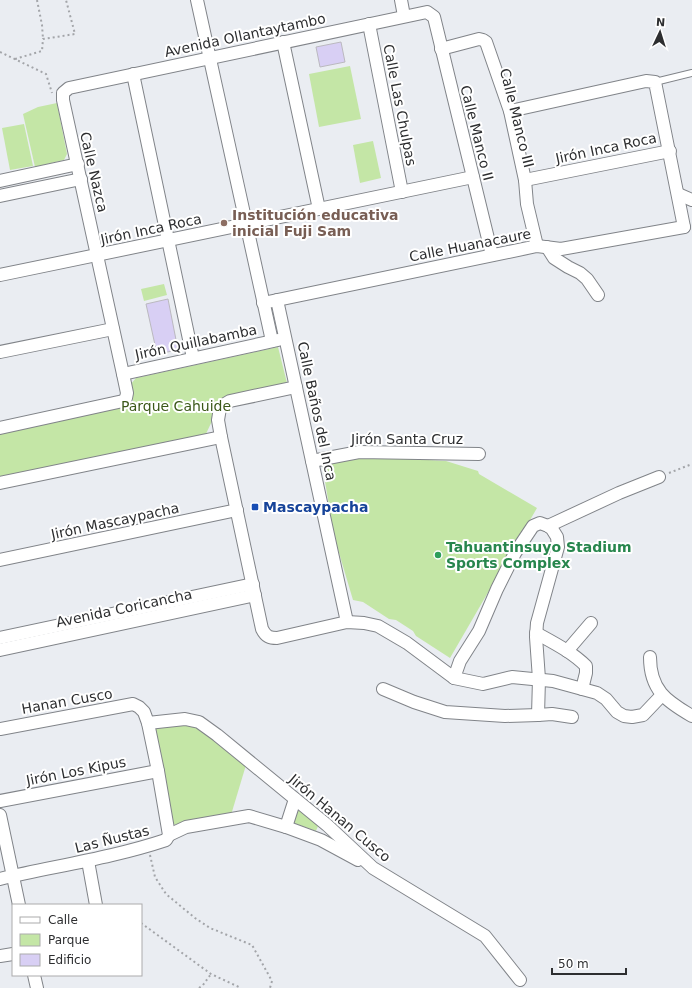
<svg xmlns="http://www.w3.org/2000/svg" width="692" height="988" viewBox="0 0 692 988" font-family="'DejaVu Sans',sans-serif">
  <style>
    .green { fill: #c4e6a6 }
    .building { fill: #d8cff4; stroke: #bbb9bf }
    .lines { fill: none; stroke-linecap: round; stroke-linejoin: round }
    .lane-casing { stroke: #818489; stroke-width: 8 }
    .street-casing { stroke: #818489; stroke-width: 14 }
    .path { stroke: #a3a5a9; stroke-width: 2; stroke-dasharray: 2 3; stroke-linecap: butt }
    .lane { stroke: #fff; stroke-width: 6 }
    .street { stroke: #fff; stroke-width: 12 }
    .education-dot { fill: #8d6e63; stroke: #fff; stroke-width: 1.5 }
    .transit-dot { fill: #1a4fb4; stroke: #fff; stroke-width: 1.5 }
    .leisure-dot { fill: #2e9e5b; stroke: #fff; stroke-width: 1.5 }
    .labels { text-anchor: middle; stroke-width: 4; stroke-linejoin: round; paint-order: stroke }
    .street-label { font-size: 14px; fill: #2d2e30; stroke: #fff }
    .education-label { font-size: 14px; font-weight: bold; fill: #785e54; stroke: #fff; text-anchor: start }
    .park-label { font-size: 14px; fill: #3b5819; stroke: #fff }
    .transit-label { font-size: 14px; font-weight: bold; fill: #164399; stroke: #fff; text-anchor: start }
    .leisure-label { font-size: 14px; font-weight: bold; fill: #27864d; stroke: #fff; text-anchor: start }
  </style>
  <rect width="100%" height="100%" fill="#eaedf2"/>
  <!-- green -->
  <g class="green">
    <path d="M 350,66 L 361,119 L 319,127 L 309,74 Z"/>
    <path d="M 57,103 L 67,154 L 64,160 L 35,167 L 23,114 L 38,107 Z"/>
    <path d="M 24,124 L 33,166 L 10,170 L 2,128 Z"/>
    <path d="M 373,141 L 381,178 L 360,183 L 353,145 Z"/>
    <path d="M 164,284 L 167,295 L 144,301 L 141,289 Z"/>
    <path d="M 278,347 L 287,383 L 225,398 L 212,414 L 213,419 L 204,438 L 0,479 L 0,434 L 131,404 L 133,402 L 130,385 L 136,378 Z"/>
    <path d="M 358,456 L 446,461 L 478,471 L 479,474 L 537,508 L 450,658 L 416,636 L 413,631 L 396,620 L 389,619 L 363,602 L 353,600 L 334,536 L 322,463 Z"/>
    <path d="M 196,724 L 246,765 L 231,815 L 172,825 L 152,726 Z"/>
    <path d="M 297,808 L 318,826 L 316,831 L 291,822 Z"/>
  </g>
  <!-- building -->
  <g class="building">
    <path d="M 341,42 L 345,62 L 320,67 L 316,47 Z"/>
    <path d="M 168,299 L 178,350 L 157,354 L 146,304 Z"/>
  </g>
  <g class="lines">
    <defs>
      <path id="lane" d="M 655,82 L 692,73"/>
      <g id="street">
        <path d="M 197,0 L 272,341"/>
        <path d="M 401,0 L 404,16"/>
        <path d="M 369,24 L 402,192"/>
        <path d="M 283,42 L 319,209"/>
        <path d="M 441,49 L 479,39 L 483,40 L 486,42 L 510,111 L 525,180 L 527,204 L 537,246"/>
        <path d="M 133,74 L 193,358"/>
        <path d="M 510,111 L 646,81 L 655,82 L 684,227"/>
        <path d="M 525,180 L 670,151"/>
        <path d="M 0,181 L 78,164"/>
        <path d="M 678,194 L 692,200"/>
        <path d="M 0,196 L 81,179"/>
        <path d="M 547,247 L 554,258 L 568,267 L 580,273 L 587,279 L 598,295"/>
        <path d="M 0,275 L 473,177"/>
        <path d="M 277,300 L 347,622"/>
        <path d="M 263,303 L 537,246 L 561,249 L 684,227"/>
        <path d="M 0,352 L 113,329"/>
        <path d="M 123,374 L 278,340"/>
        <path d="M 296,387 L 230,401 L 225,404 L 220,409 L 219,414 L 218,420 L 221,437 L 262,629 C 266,637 270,638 277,638 L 347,622 L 364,623 L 378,626 L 407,643 L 454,678 L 483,684 L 512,677 L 553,681 L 597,693 L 606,699 L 617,712 L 624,716 L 632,717 L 643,715 L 662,695"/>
        <path d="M 0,428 L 123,401 L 126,398 L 127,393 L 123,374 L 63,100 L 63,93 L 69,88 L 427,12 L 434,17 L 492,255"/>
        <path d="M 312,461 L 359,452 L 479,454"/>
        <path d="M 0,483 L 221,437"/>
        <path d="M 548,526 L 619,493 L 659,477"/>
        <path d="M 0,560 L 237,510"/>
        <path d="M 536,633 C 554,643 572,652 586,666 L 586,673 L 582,689"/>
        <path d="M 0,638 L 253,584"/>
        <path d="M 0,650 L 255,595"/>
        <path d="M 567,651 L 591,623"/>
        <path d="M 650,657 C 650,690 666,701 692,716"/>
        <path d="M 383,689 L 414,702 L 445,712 L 505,716 L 538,715 L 539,679 L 536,637 L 537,623 L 558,547 L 557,537 L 552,529 L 548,526 L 540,523 L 533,526 L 515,553 L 497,589 L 479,631 L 460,661 L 454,678"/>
        <path d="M 538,715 L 552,714 L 572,717"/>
        <path d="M 148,723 L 185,719 L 199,722 L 217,735 L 327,825 L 373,868 L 485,936 L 520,980"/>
        <path d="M 0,729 L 133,704 L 139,707 L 144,712 L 148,723 L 158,771 L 169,835 L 166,840 C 112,858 55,866 0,879"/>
        <path d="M 0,801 L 158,771"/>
        <path d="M 0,815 L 19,905"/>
        <path d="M 286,827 L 295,799"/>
        <path d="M 169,835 L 186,827 L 249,816 L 286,827 L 321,840 L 358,860"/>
        <path d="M 88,861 L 96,905"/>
        <path d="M 0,956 L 13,954"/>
        <path d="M 34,975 L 37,988"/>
      </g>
    </defs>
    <!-- lane casing -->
    <use href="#lane" class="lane-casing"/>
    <!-- street casing -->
    <use href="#street" class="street-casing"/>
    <!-- path -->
    <g class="path">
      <path d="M 37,0 L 42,25 L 43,39"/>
      <path d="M 0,52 L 46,74 L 52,93"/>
      <path d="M 15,59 L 42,51 L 43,39 L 75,34 L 66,0"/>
      <path d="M 669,473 L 692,464"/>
      <path d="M 150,855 L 155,877 L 166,894 L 195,918 L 210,928 L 252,945 L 272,981 L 270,988"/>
      <path d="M 141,923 L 211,974 L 241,988"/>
      <path d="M 199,988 L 203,985 L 211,974"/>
    </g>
    <!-- lane -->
    <use href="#lane" class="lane"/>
    <!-- street -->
    <use href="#street" class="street"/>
  </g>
  <!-- markers -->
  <circle class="education-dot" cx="224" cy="223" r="4"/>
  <rect class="transit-dot" x="251" y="503" width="8" height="8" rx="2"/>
  <circle class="leisure-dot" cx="438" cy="555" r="4"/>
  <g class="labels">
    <!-- street labels -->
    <g class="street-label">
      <text transform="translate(245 35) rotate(-12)" y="5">Avenida Ollantaytambo</text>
      <text transform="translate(400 105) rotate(79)" y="5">Calle Las Chulpas</text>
      <text transform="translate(517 118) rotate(76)" y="5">Calle Manco III</text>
      <text transform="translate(477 133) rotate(76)" y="5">Calle Manco II</text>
      <text transform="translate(606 148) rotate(-12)" y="5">Jirón Inca Roca</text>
      <text transform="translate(94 172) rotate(77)" y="5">Calle Nazca</text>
      <text transform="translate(151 229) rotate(-12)" y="5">Jirón Inca Roca</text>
      <text transform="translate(470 245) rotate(-11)" y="5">Calle Huanacaure</text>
      <text transform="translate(196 342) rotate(-12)" y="5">Jirón Quillabamba</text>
      <text transform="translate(317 411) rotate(78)" y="5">Calle Baños del Inca</text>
      <text x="407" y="444">Jirón Santa Cruz</text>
      <text transform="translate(115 521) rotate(-12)" y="5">Jirón Mascaypacha</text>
      <text transform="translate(124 608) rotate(-12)" y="5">Avenida Coricancha</text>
      <text transform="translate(67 701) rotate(-10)" y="5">Hanan Cusco</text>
      <text transform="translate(76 771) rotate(-11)" y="5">Jirón Los Kipus</text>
      <text transform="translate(340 818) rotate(40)" y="5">Jirón Hanan Cusco</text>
      <text transform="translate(112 839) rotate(-14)" y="5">Las Ñustas</text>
    </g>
    <!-- education labels -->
    <g class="education-label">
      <text x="232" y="220">Institución educativa<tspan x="232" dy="16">inicial Fuji Sam</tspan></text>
    </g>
    <!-- park labels -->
    <g class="park-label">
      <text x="176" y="411">Parque Cahuide</text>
    </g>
    <!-- transit labels -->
    <g class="transit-label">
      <text x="263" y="512">Mascaypacha</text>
    </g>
    <!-- leisure labels -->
    <g class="leisure-label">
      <text x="446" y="552">Tahuantinsuyo Stadium<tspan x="446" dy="16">Sports Complex</tspan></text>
    </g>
  </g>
  <!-- legend -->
  <rect x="12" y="904" width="130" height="72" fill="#ffffff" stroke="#ababac"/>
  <rect x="20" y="917" width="20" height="6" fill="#ffffff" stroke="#ababac"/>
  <text x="48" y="924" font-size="12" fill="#2d2e30">Calle</text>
  <rect x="20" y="934" width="20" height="12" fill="#c4e6a6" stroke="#ababac"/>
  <text x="48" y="944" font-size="12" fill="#2d2e30">Parque</text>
  <rect x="20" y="954" width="20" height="12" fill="#d8cff4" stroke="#ababac"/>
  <text x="48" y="964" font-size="12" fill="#2d2e30">Edificio</text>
  <!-- north arrow -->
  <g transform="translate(660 32) rotate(4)" stroke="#ffffff" stroke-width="3" paint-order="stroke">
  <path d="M0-3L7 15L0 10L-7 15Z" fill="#2d2e30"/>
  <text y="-6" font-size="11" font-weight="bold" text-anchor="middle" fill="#2d2e30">N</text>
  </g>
  <!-- scale -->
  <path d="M552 968v6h74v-6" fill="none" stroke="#2d2e30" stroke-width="2"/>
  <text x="558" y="968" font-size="12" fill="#2d2e30" stroke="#ffffff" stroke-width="3" paint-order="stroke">50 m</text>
</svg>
